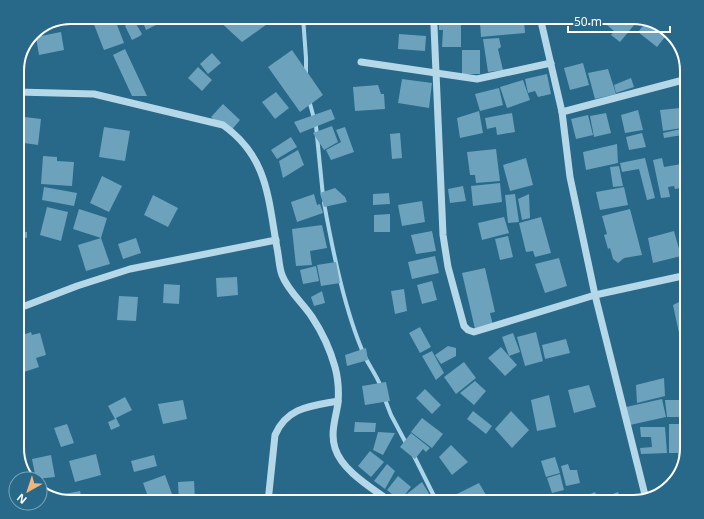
<svg xmlns="http://www.w3.org/2000/svg" width="704" height="519" viewBox="0 0 704 519" font-family="'Noto Sans',sans-serif">
  <style>
    .lines { fill: none; stroke-linecap: round; stroke-linejoin: round }
    .stream { stroke: #aad5e9; stroke-width: 4 }
    .building { fill: #6ca2bc }
    .minor { stroke: #b5d8e9; stroke-width: 7 }
    .rim { fill: none; stroke: #fff; stroke-width: 2 }
  </style>
  <rect width="100%" height="100%" fill="#286889"/>
  <g class="lines">
    <!-- stream -->
    <g class="stream">
      <path d="M 303,17 L 306,58 L 306,74"/>
      <path d="M 309,100 L 316,126 L 323,196"/>
      <path d="M 324,203 C 333,252 345,312 365,357 C 370,367 377,376 381,387"/>
      <path d="M 384,397 L 391,415 L 407,445"/>
      <path d="M 413,454 L 437,502"/>
    </g>
  </g>
  <!-- building -->
  <g class="building">
    <path d="M 106,17 L 114,17 L 124,43 L 104,50 L 93,22 Z"/>
    <path d="M 126,17 L 132,17 L 142,34 L 140,36 L 132,40 L 125,26 L 129,23 Z"/>
    <path d="M 141,17 L 172,17 L 146,30 Z"/>
    <path d="M 219,17 L 265,17 L 270,22 L 242,42 L 217,19 Z"/>
    <path d="M 380,17 L 399,17 L 398,21 L 380,18 Z"/>
    <path d="M 436,17 L 456,17 L 456,21 L 436,20 Z"/>
    <path d="M 619,17 L 626,17 L 635,24 L 620,42 L 611,35 L 614,31 L 607,25 L 612,18 L 617,19 Z"/>
    <path d="M 524,19 L 525,33 L 481,37 L 480,23 Z"/>
    <path d="M 646,22 L 666,28 L 669,32 L 657,47 L 638,32 Z"/>
    <path d="M 439,24 L 461,24 L 461,47 L 442,47 L 443,30 L 439,30 Z"/>
    <path d="M 61,32 L 64,50 L 39,55 L 36,37 Z"/>
    <path d="M 399,34 L 426,36 L 425,51 L 398,49 Z"/>
    <path d="M 499,38 L 501,47 L 498,49 L 503,70 L 488,72 L 483,39 Z"/>
    <path d="M 125,49 L 147,96 L 132,96 L 113,55 Z"/>
    <path d="M 292,50 L 323,95 L 300,112 L 268,67 Z"/>
    <rect x="462" y="50" width="18" height="24"/>
    <path d="M 212,53 L 221,63 L 208,74 L 200,64 Z"/>
    <path d="M 583,63 L 589,85 L 570,90 L 564,68 Z"/>
    <path d="M 198,67 L 212,80 L 202,91 L 188,78 Z"/>
    <path d="M 608,69 L 616,94 L 595,99 L 588,73 Z"/>
    <path d="M 547,74 L 551,94 L 538,97 L 535,91 L 528,93 L 525,79 Z"/>
    <path d="M 631,78 L 634,87 L 616,93 L 614,85 Z"/>
    <path d="M 402,79 L 432,83 L 429,108 L 398,103 Z"/>
    <path d="M 523,80 L 530,100 L 507,108 L 500,87 Z"/>
    <path d="M 378,85 L 381,94 L 384,94 L 385,109 L 355,111 L 353,87 Z"/>
    <path d="M 499,88 L 503,105 L 480,111 L 475,94 Z"/>
    <path d="M 276,92 L 289,108 L 275,119 L 262,102 Z"/>
    <path d="M 223,104 L 240,120 L 229,133 L 211,117 Z"/>
    <path d="M 680,108 L 682,128 L 663,131 L 660,110 Z"/>
    <path d="M 331,109 L 335,119 L 300,133 L 294,122 Z"/>
    <path d="M 638,110 L 643,130 L 625,133 L 621,115 Z"/>
    <path d="M 479,111 L 483,133 L 460,138 L 457,118 Z"/>
    <path d="M 512,113 L 515,132 L 497,135 L 496,127 L 487,129 L 485,118 Z"/>
    <path d="M 606,113 L 611,133 L 594,137 L 590,116 Z"/>
    <path d="M 588,115 L 593,135 L 576,139 L 571,119 Z"/>
    <path d="M 17,116 L 41,119 L 38,145 L 17,142 Z"/>
    <path d="M 332,126 L 338,142 L 324,150 L 313,133 Z"/>
    <path d="M 104,127 L 130,131 L 125,161 L 99,157 Z"/>
    <path d="M 345,127 L 354,152 L 331,160 L 326,150 L 341,142 L 336,130 Z"/>
    <path d="M 681,129 L 682,135 L 664,138 L 663,133 Z"/>
    <path d="M 400,133 L 402,158 L 392,159 L 390,134 Z"/>
    <path d="M 642,133 L 646,147 L 629,150 L 626,137 Z"/>
    <path d="M 291,137 L 297,147 L 277,159 L 271,150 Z"/>
    <path d="M 617,144 L 618,163 L 586,170 L 583,152 Z"/>
    <path d="M 496,149 L 500,181 L 476,183 L 475,175 L 470,175 L 467,152 Z"/>
    <path d="M 298,150 L 304,165 L 283,178 L 279,161 Z"/>
    <path d="M 43,156 L 57,157 L 57,161 L 74,162 L 72,186 L 41,184 Z"/>
    <path d="M 526,158 L 533,185 L 510,191 L 503,165 Z"/>
    <path d="M 645,158 L 655,198 L 647,200 L 639,169 L 622,172 L 620,163 Z"/>
    <path d="M 662,158 L 664,167 L 687,163 L 687,187 L 675,189 L 674,186 L 668,187 L 670,197 L 661,198 L 653,160 Z"/>
    <path d="M 619,166 L 623,186 L 613,187 L 610,167 Z"/>
    <path d="M 102,176 L 122,186 L 109,212 L 90,203 Z"/>
    <path d="M 500,183 L 502,202 L 473,206 L 471,186 Z"/>
    <path d="M 463,186 L 466,201 L 450,203 L 448,189 Z"/>
    <path d="M 44,187 L 77,193 L 74,206 L 42,200 Z"/>
    <path d="M 624,187 L 628,205 L 600,210 L 596,192 Z"/>
    <path d="M 335,188 L 345,197 L 347,202 L 324,207 L 320,193 Z"/>
    <path d="M 389,193 L 390,204 L 373,205 L 373,194 Z"/>
    <path d="M 314,194 L 317,205 L 320,204 L 323,213 L 297,222 L 291,202 Z"/>
    <path d="M 515,194 L 519,222 L 508,223 L 505,195 Z"/>
    <path d="M 529,194 L 530,218 L 522,220 L 518,199 Z"/>
    <path d="M 153,195 L 178,208 L 168,227 L 144,215 Z"/>
    <path d="M 422,201 L 425,222 L 402,226 L 398,205 Z"/>
    <path d="M 47,207 L 68,212 L 61,241 L 40,235 Z"/>
    <path d="M 79,209 L 107,218 L 101,238 L 73,229 Z"/>
    <path d="M 630,209 L 642,255 L 624,258 L 618,263 L 613,259 L 610,248 L 608,249 L 604,235 L 607,234 L 602,216 Z"/>
    <path d="M 390,214 L 390,232 L 374,232 L 374,215 Z"/>
    <path d="M 504,217 L 509,233 L 482,240 L 478,223 Z"/>
    <path d="M 541,217 L 551,253 L 535,257 L 533,251 L 526,252 L 519,223 Z"/>
    <path d="M 322,225 L 327,248 L 310,251 L 312,265 L 296,266 L 292,229 Z"/>
    <path d="M 21,231 L 27,232 L 27,238 L 20,237 Z"/>
    <path d="M 432,231 L 436,251 L 416,254 L 411,235 Z"/>
    <path d="M 674,231 L 681,256 L 653,263 L 648,238 Z"/>
    <path d="M 508,236 L 513,257 L 500,260 L 495,239 Z"/>
    <path d="M 101,238 L 110,264 L 86,271 L 78,245 Z"/>
    <path d="M 136,238 L 141,253 L 123,259 L 118,244 Z"/>
    <path d="M 435,256 L 439,273 L 412,279 L 408,262 Z"/>
    <path d="M 559,258 L 567,286 L 545,293 L 535,264 Z"/>
    <path d="M 336,262 L 340,283 L 321,286 L 317,265 Z"/>
    <path d="M 316,266 L 319,281 L 303,284 L 300,270 Z"/>
    <path d="M 485,268 L 495,312 L 490,313 L 493,325 L 475,329 L 462,273 Z"/>
    <path d="M 237,277 L 238,295 L 217,297 L 216,278 Z"/>
    <path d="M 432,281 L 437,300 L 422,304 L 417,285 Z"/>
    <path d="M 164,284 L 180,285 L 179,304 L 163,303 Z"/>
    <path d="M 404,289 L 407,311 L 395,314 L 391,291 Z"/>
    <path d="M 322,291 L 325,303 L 314,306 L 311,297 Z"/>
    <path d="M 119,296 L 138,297 L 136,321 L 117,320 Z"/>
    <path d="M 685,299 L 687,299 L 687,332 L 679,333 L 673,305 Z"/>
    <path d="M 420,327 L 431,347 L 420,353 L 409,333 Z"/>
    <path d="M 31,332 L 32,335 L 40,333 L 46,355 L 36,358 L 39,367 L 24,372 L 21,362 L 18,363 L 17,358 L 17,337 Z"/>
    <path d="M 536,332 L 543,361 L 525,366 L 517,337 Z"/>
    <path d="M 513,333 L 520,352 L 509,356 L 502,337 Z"/>
    <path d="M 566,339 L 570,353 L 545,359 L 542,345 Z"/>
    <path d="M 448,346 L 456,348 L 456,356 L 441,364 L 435,355 Z"/>
    <path d="M 501,347 L 517,365 L 505,376 L 488,358 Z"/>
    <path d="M 366,348 L 368,360 L 347,366 L 345,355 Z"/>
    <path d="M 432,351 L 444,373 L 436,380 L 422,356 Z"/>
    <path d="M 464,362 L 476,378 L 456,394 L 444,377 Z"/>
    <path d="M 664,378 L 665,396 L 637,403 L 636,385 Z"/>
    <path d="M 475,381 L 486,391 L 474,405 L 460,393 Z"/>
    <path d="M 386,382 L 390,401 L 365,405 L 362,386 Z"/>
    <path d="M 589,385 L 596,407 L 574,413 L 568,390 Z"/>
    <path d="M 425,389 L 441,405 L 432,414 L 416,398 Z"/>
    <path d="M 549,395 L 556,427 L 537,431 L 531,400 Z"/>
    <path d="M 125,397 L 132,410 L 116,418 L 120,426 L 111,430 L 108,422 L 115,419 L 108,406 Z"/>
    <path d="M 662,399 L 666,417 L 630,425 L 626,407 Z"/>
    <path d="M 183,400 L 187,419 L 163,424 L 158,404 Z"/>
    <path d="M 665,400 L 685,400 L 687,417 L 667,417 Z"/>
    <path d="M 20,407 L 21,422 L 17,423 L 17,408 Z"/>
    <path d="M 473,411 L 492,426 L 486,434 L 467,419 Z"/>
    <path d="M 511,411 L 529,430 L 512,448 L 495,429 Z"/>
    <path d="M 422,418 L 443,434 L 432,448 L 411,432 Z"/>
    <path d="M 355,422 L 376,423 L 375,432 L 354,432 Z"/>
    <path d="M 67,424 L 74,443 L 61,447 L 54,428 Z"/>
    <path d="M 669,424 L 687,424 L 687,448 L 684,456 L 678,456 L 678,453 L 669,453 Z"/>
    <path d="M 640,427 L 665,427 L 667,453 L 641,454 L 640,448 L 652,447 L 651,437 L 641,437 Z"/>
    <path d="M 378,432 L 395,433 L 383,455 L 373,450 Z"/>
    <path d="M 411,433 L 430,448 L 426,452 L 423,449 L 415,459 L 400,447 Z"/>
    <path d="M 451,445 L 468,462 L 452,475 L 439,457 Z"/>
    <path d="M 370,451 L 384,462 L 371,477 L 358,466 Z"/>
    <path d="M 96,454 L 101,475 L 75,482 L 69,461 Z"/>
    <path d="M 51,455 L 55,477 L 36,479 L 32,459 Z"/>
    <path d="M 154,455 L 157,466 L 134,472 L 131,461 Z"/>
    <path d="M 555,457 L 560,473 L 546,477 L 541,461 Z"/>
    <path d="M 387,464 L 395,471 L 385,489 L 374,481 Z"/>
    <path d="M 568,464 L 570,470 L 577,470 L 580,483 L 566,486 L 561,466 Z"/>
    <path d="M 560,474 L 564,490 L 552,493 L 547,478 Z"/>
    <path d="M 165,475 L 172,494 L 150,502 L 143,483 Z"/>
    <path d="M 398,476 L 411,487 L 400,501 L 387,490 Z"/>
    <path d="M 194,481 L 195,500 L 179,501 L 178,482 Z"/>
    <path d="M 422,482 L 434,502 L 406,502 L 403,497 Z"/>
    <path d="M 479,483 L 489,500 L 486,502 L 462,502 L 457,494 Z"/>
    <path d="M 80,491 L 83,502 L 71,502 L 54,496 Z"/>
    <path d="M 595,492 L 599,502 L 583,502 L 581,498 Z"/>
    <path d="M 618,492 L 622,502 L 605,502 L 603,498 Z"/>
    <path d="M 451,494 L 455,499 L 459,499 L 460,502 L 441,502 Z"/>
  </g>
  <g class="lines">
    <!-- minor -->
    <g class="minor">
      <path d="M 540,17 L 562,112 L 570,177 L 595,295 L 646,499"/>
      <path d="M 434,26 L 443,235 L 448,267 L 464,326 L 468,330 L 474,332 L 595,295 L 687,275"/>
      <path d="M 361,62 L 477,79 L 551,63"/>
      <path d="M 17,92 L 94,94 L 223,125 C 268,157 268,198 277,248 C 279,257 279,267 282,275 C 288,291 303,303 312,317 C 322,332 330,349 335,367 C 338,378 339,391 338,403 C 336,417 330,433 335,448 C 342,471 372,488 391,502"/>
      <path d="M 562,112 L 687,79"/>
      <path d="M 17,309 L 77,286 L 130,269 L 276,240"/>
      <path d="M 268,502 L 275,435 C 287,407 311,406 338,401"/>
    </g>
  </g>
  <!-- crop -->
  <path d="M0 0H704V519H0ZM71 24H633A47 47 0 0 1 680 71V448A47 47 0 0 1 633 495H71A47 47 0 0 1 24 448V71A47 47 0 0 1 71 24Z" fill="#286889" fill-rule="evenodd"/>
  <path class="rim" d="M71 24H633A47 47 0 0 1 680 71V448A47 47 0 0 1 633 495H71A47 47 0 0 1 24 448V71A47 47 0 0 1 71 24Z"/>
  <!-- north arrow -->
  <g transform="translate(28 491) rotate(219)"><circle r="19" fill="#286889" stroke="#7ea4b8"/>
  <path d="M0-3L7 15L0 10L-7 15Z" fill="#f0b57b"/>
  <text y="-6" font-size="11" font-weight="bold" text-anchor="middle" fill="#ffffff">N</text>
  </g>
  <!-- scale -->
  <path d="M568 26v6h102v-6" fill="none" stroke="#ffffff" stroke-width="2"/>
  <text x="574" y="26" font-size="12" fill="#ffffff" stroke="#286889" stroke-width="3" paint-order="stroke">50 m</text>
</svg>
